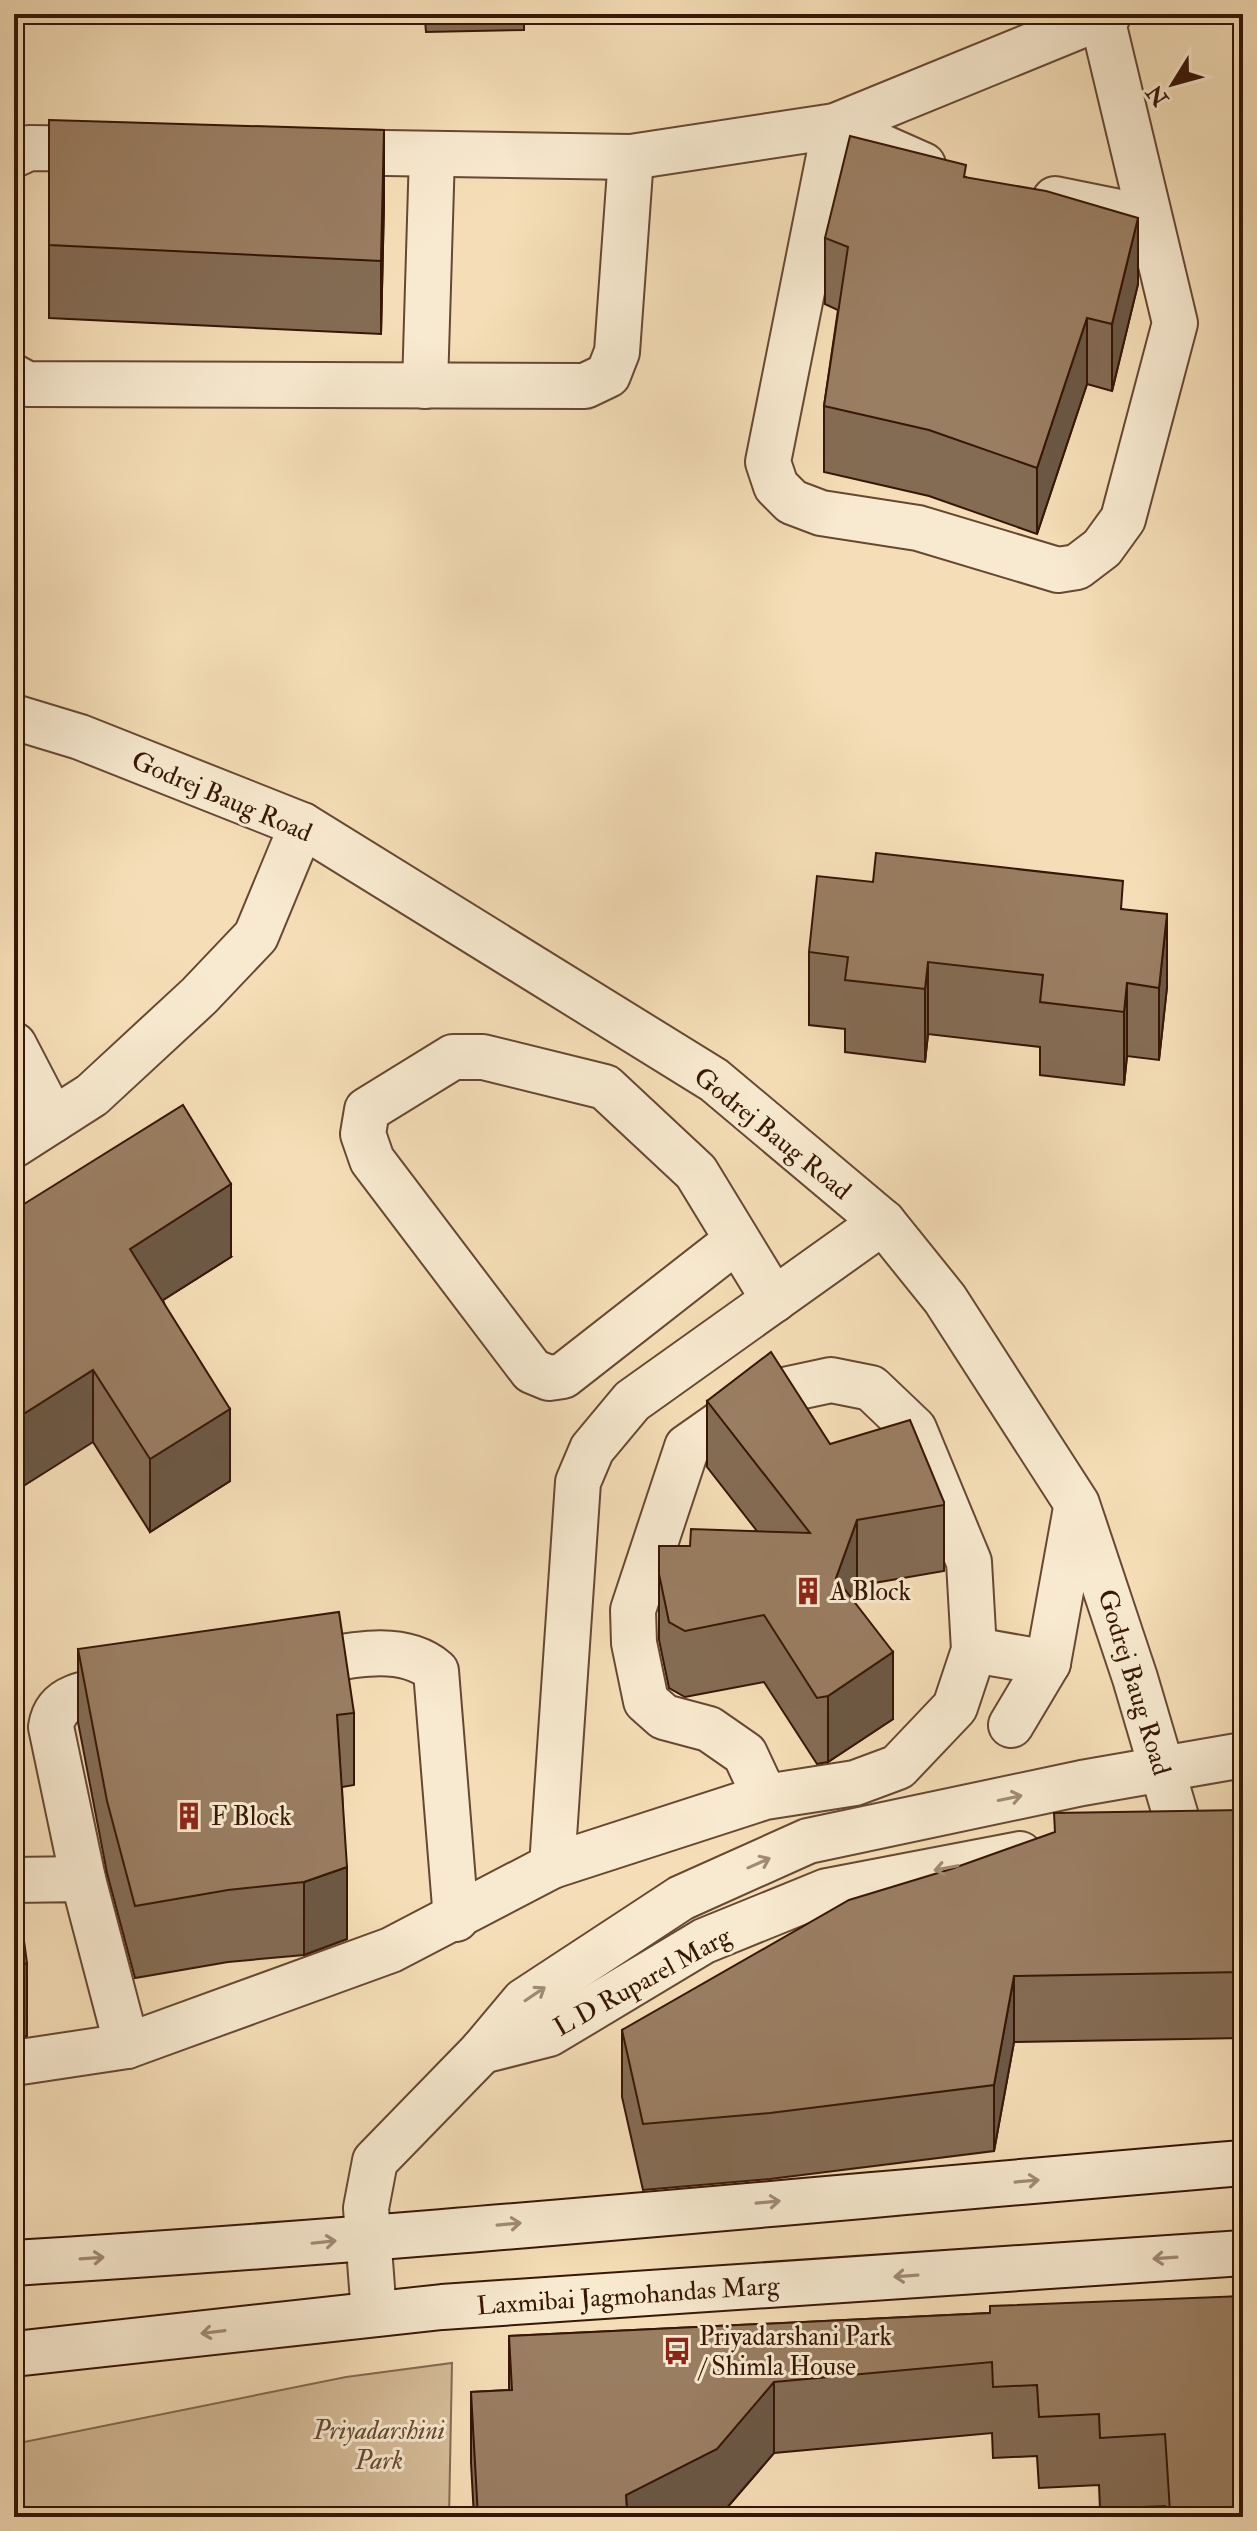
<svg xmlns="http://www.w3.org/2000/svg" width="1257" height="2531" viewBox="0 0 1257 2531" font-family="'IM FELL Double Pica',serif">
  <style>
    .green { fill: #d5bc99; stroke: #866950; stroke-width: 2 }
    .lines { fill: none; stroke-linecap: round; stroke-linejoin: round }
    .minor-casing { stroke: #664832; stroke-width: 48 }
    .tertiary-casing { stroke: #664832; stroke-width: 48 }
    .secondary-casing { stroke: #371606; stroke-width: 48 }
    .minor { stroke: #f8ead0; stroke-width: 44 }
    .tertiary { stroke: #f8ead0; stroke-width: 44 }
    .secondary { stroke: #f8ead0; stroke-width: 44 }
    .wall { fill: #846c54; stroke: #371606; stroke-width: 2 }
    .shaded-wall { fill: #6c5845; stroke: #371606; stroke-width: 2 }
    .building { fill: #9a7e62; stroke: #371606; stroke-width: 2 }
    .oneway { stroke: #a18b75 }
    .labels { text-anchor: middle; stroke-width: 6; stroke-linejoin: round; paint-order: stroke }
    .street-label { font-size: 26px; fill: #371606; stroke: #f8ead0 }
    .poi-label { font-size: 26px; fill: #371606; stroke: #f8ead0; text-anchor: start }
    .park-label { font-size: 26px; font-style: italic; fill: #664832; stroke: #f8ead0 }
  </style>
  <rect width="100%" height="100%" fill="#f5deb7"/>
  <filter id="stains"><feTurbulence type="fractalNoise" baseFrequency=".0025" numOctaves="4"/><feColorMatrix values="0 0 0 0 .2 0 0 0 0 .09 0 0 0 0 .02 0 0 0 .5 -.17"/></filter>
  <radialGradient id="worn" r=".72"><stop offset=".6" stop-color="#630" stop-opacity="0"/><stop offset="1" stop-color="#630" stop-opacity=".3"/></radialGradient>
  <!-- green -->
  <path class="green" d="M 452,2363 L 449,2517 L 14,2517 L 14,2444 L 346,2377 Z"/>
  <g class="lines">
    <defs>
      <g id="minor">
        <path d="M 324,152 L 631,157 L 835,126 L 1109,14"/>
        <path d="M 14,155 L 29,148 L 107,149"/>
        <path d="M 923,165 L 835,126 L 768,462 L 776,486 L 792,502 L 821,513 L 918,528 L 1058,570 L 1077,567 L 1102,548 L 1123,519 L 1175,323 L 1102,18"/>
        <path d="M 1055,199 L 1149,218"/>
        <path d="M 14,377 L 27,384 L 585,386 L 608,375 L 617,352 L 631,157"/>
        <path d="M 425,386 L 432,154"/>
        <path d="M 14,717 L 80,737 L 302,825 L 714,1080 L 883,1222 L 945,1299 L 1077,1504 L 1135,1678 L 1179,1827"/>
        <path d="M 14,1045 L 53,1120"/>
        <path d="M 14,1145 L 92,1095 L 199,996 L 256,936 L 302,825"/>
        <path d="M 737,1240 L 563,1376 L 549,1378 L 532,1371 L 372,1160 L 363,1134 L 367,1110 L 453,1057 L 483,1057 L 605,1087 L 696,1172 L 774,1300"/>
        <path d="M 974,1650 L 1048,1663"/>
        <path d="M 289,1666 C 334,1660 398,1638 436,1671 L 456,1919"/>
        <path d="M 1011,1725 L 1048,1663 L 1076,1508"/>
        <path d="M 552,1866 L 765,1797 L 855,1783 L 898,1767 L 955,1707 L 974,1650 L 969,1562 L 914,1429 L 871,1388 L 831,1380 L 761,1395 L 687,1447 L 633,1610 L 634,1643 L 646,1701 L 664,1717 L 709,1729 L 745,1754 L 765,1797"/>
        <path d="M 83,1879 L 51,1727 C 57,1687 104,1693 137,1688"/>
        <path d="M 14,1880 L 83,1879 L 127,2046"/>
        <path d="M 14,2063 L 127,2046 L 391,1950 L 552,1866 L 578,1482 L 592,1449 L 632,1401 L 883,1222"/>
      </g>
      <g id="tertiary">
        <path d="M 482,2051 L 549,2034 L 704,1941 L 827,1891 L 1020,1854"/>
        <path d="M 374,2314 L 366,2208 L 375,2161 L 482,2051 L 524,2001 L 681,1898 L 808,1841 L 1082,1783 L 1243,1755"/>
      </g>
      <g id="secondary">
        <path d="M 14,2263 C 424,2238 833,2197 1243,2163"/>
        <path d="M 14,2354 L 442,2307 L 1243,2253"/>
      </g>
    </defs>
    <!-- minor casing -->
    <use href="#minor" class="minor-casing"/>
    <!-- tertiary casing -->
    <use href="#tertiary" class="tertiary-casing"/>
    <!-- secondary casing -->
    <use href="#secondary" class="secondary-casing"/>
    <!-- minor -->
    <use href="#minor" class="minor"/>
    <!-- tertiary -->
    <use href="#tertiary" class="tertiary"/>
    <!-- secondary -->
    <use href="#secondary" class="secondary"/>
  </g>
  <!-- wall -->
  <g class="wall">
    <path d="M 316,14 L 651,14 L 524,17 L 524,30 L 426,32 L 425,20 L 316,22 Z"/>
    <path d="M 49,120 L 384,202 L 381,334 L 49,318 Z"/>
    <path d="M 966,177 L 1138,284 L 1112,391 L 1087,384 L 1037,534 L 929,496 L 824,472 L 824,406 L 838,310 L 825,304 L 825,238 Z"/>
    <path d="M 1123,909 L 1167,987 L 1159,1060 L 1127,1056 L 1124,1085 L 1040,1075 L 1040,1047 L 928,1034 L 925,1062 L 845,1052 L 845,1029 L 809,1025 L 809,952 Z"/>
    <path d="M 24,1204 L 231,1257 L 163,1300 L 230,1481 L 150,1532 L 93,1442 Z"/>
    <path d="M 707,1401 L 830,1444 L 944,1502 L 944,1571 L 857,1586 L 852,1600 L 893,1719 L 828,1762 L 817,1764 L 764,1682 L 685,1697 L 669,1688 L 659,1640 L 659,1546 L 690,1546 L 757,1531 L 707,1467 Z"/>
    <path d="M 78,1649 L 354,1713 L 354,1785 L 342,1787 L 347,1939 L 304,1955 L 228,1962 L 135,1978 L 107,1873 L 78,1722 Z"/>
    <path d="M 1243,1810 L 1243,2038 L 1014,2042 L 994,2151 L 770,2179 L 643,2190 L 622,2097 L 622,2030 Z"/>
    <path d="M 1243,2296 L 1243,2517 L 1166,2517 L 1165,2506 L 1100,2509 L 1099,2485 L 1039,2488 L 1037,2456 L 993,2458 L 992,2433 L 774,2453 L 719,2517 L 474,2517 L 471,2463 L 471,2392 L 509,2390 L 509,2336 L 990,2313 Z"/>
  </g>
  <!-- shaded-wall -->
  <g class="shaded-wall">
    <path d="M 384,130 L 384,202 L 381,334 L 381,261 Z"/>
    <path d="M 1138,218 L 1138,284 L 1112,391 L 1112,324 Z"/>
    <path d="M 1087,318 L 1087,384 L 1037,534 L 1037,468 Z"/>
    <path d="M 1167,914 L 1167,987 L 1159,1060 L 1159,988 Z"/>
    <path d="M 928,962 L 928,1034 L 925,1062 L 925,989 Z"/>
    <path d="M 1127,983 L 1127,1056 L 1124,1085 L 1124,1012 Z"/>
    <path d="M 231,1184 L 231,1257 L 130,1321 L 130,1249 Z"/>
    <path d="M 93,1370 L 93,1442 L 14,1492 L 14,1420 Z"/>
    <path d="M 230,1409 L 230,1481 L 150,1532 L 150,1459 Z"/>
    <path d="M 857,1520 L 857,1586 L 836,1645 L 836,1578 Z"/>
    <path d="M 893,1652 L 893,1719 L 828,1762 L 828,1696 Z"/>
    <path d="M 347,1867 L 347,1939 L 304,1955 L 304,1882 Z"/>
    <path d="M 27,1963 L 27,2036 L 14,2039 L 14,1967 Z"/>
    <path d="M 1014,1976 L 1014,2042 L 994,2151 L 994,2085 Z"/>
    <path d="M 774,2382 L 774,2453 L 719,2517 L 627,2517 L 626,2495 Z"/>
  </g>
  <!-- building -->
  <g class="building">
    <path d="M 49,120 L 384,130 L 381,261 L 49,245 Z"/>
    <path d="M 850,136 L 966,165 L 964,177 L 1046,191 L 1138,218 L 1112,324 L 1087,318 L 1037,468 L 929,430 L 824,406 L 848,247 L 825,238 Z"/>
    <path d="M 876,853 L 1123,881 L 1121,909 L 1167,914 L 1159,988 L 1127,983 L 1124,1012 L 1040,1002 L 1043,975 L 928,962 L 925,989 L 845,980 L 848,957 L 809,952 L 817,876 L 873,882 Z"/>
    <path d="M 183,1105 L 231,1184 L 130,1249 L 230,1409 L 150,1459 L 93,1370 L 14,1420 L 14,1189 L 24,1204 Z"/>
    <path d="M 771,1352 L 830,1444 L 910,1420 L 944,1502 L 944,1505 L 857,1520 L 836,1578 L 893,1652 L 828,1696 L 817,1698 L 764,1615 L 685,1631 L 669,1622 L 659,1574 L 659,1546 L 690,1546 L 691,1529 L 810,1533 L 707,1401 Z"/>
    <path d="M 339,1612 L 354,1713 L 337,1715 L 347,1867 L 304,1882 L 228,1890 L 135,1906 L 107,1801 L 78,1649 Z"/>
    <path d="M 1243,1810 L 1243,1972 L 1014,1976 L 994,2085 L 770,2113 L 643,2124 L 622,2030 L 849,1900 L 951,1869 L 1055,1832 L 1054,1813 Z"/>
    <path d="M 14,1867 L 27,1963 L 14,1967 Z"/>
    <path d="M 1243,2296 L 1243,2508 L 1170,2511 L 1165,2434 L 1100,2438 L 1099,2414 L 1039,2417 L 1037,2385 L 993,2387 L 992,2362 L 774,2382 L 717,2449 L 626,2495 L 627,2511 L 505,2517 L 478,2517 L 471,2392 L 512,2390 L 509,2336 L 990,2313 L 990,2306 Z"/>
  </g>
  <!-- one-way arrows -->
  <defs><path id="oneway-shaft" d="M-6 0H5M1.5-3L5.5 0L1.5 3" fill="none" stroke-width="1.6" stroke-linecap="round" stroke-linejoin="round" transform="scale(2)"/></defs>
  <g class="oneway">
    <use href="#oneway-shaft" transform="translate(1010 1798) rotate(-12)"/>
    <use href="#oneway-shaft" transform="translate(759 1863) rotate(-24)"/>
    <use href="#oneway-shaft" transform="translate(946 1868) rotate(169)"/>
    <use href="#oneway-shaft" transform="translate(535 1994) rotate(-34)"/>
    <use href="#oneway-shaft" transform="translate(1027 2181) rotate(-5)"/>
    <use href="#oneway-shaft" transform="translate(768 2202) rotate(-5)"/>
    <use href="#oneway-shaft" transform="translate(509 2224) rotate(-5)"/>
    <use href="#oneway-shaft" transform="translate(324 2242) rotate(-6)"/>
    <use href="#oneway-shaft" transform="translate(92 2258) rotate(-4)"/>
    <use href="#oneway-shaft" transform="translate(1165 2258) rotate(176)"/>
    <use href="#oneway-shaft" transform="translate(906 2276) rotate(176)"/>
    <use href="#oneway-shaft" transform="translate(213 2332) rotate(173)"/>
  </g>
  <!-- icons -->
  <defs>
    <symbol id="building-bare" viewBox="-9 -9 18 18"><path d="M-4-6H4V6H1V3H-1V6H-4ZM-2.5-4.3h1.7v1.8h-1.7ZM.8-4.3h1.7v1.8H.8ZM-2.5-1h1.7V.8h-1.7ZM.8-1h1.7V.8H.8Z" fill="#8f2418" stroke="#f8ead0" stroke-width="2.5" paint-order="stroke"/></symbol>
    <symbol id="bus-bare" viewBox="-9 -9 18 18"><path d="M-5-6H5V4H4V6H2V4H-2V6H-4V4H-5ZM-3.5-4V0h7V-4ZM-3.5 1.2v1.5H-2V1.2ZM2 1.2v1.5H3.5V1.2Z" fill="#8f2418" stroke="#f8ead0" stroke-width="2.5" paint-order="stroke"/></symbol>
  </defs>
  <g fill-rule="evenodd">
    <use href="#building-bare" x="788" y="1571" width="40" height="40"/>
    <use href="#building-bare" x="169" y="1796" width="40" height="40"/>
    <use href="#bus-bare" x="657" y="2331" width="40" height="40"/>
  </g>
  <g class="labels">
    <!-- street labels -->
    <g class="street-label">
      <text transform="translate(222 796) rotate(23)" y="9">Godrej Baug Road</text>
      <text transform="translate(773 1133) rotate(39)" y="9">Godrej Baug Road</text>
      <text transform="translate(1135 1682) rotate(73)" y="9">Godrej Baug Road</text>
      <text transform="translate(642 1981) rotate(-29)" y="9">L D Ruparel Marg</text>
      <text transform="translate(628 2295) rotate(-4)" y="9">Laxmibai Jagmohandas Marg</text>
    </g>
    <!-- poi labels -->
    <g class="poi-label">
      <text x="830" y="1600">A Block</text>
      <text x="211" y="1825">F Block</text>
      <text x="699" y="2345">Priyadarshani Park<tspan x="699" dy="30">/ Shimla House</tspan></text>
    </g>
    <!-- park labels -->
    <g class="park-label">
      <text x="379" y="2439">Priyadarshini<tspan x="379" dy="30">Park</tspan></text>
    </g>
  </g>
  <!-- margin -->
  <rect width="1257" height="2531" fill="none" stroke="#f5deb7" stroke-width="48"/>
  <rect x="16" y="16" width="1225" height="2499" fill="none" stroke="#371606" stroke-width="4"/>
  <rect x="24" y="24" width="1209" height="2483" fill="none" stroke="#371606" stroke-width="2"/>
  <!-- north arrow -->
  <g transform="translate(1173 84) rotate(233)" stroke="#f8ead0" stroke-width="6" paint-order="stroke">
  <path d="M0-6L14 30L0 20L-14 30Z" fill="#371606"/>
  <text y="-12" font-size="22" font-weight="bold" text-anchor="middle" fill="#371606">N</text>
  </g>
  <rect width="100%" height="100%" filter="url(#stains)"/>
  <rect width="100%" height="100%" fill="url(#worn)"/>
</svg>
